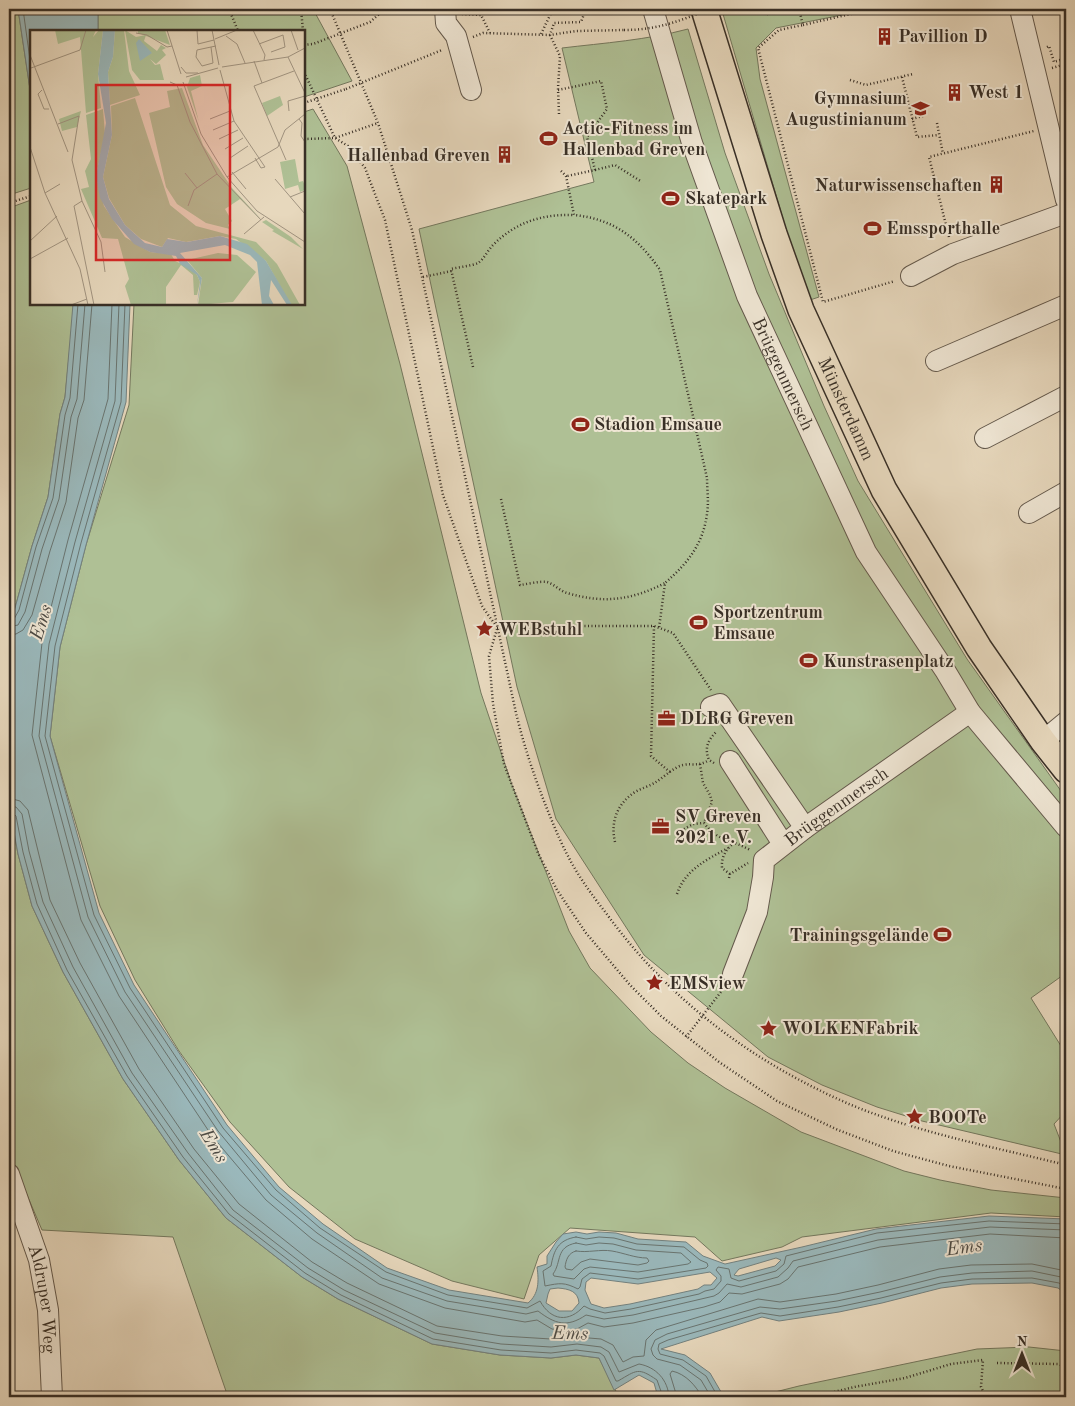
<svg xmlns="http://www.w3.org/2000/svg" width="1075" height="1406" viewBox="0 0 1075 1406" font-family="'Old Standard TT',serif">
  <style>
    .green { fill: #afc095; stroke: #74785e }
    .water { fill: #9ab8bb; stroke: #73817f; fill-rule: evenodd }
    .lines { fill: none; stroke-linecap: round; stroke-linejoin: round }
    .shore { stroke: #697470; stroke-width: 1 }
    .minor-casing { stroke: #64594c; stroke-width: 22 }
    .major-casing { stroke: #382f26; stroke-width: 28 }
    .path { stroke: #382f26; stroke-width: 2.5; stroke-dasharray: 1 2.5; stroke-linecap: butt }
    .minor { stroke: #efe6d4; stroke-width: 20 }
    .major { stroke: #e7d8bd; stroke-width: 25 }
    .path-bridge { stroke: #382f26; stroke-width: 2.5; stroke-dasharray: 1 2.5; stroke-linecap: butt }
    .labels { text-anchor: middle; stroke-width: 4; stroke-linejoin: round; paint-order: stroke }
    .poi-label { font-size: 18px; font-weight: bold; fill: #382f26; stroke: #efe6d4; text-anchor: start }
    .street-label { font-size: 18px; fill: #382f26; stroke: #efe6d4 }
    .water-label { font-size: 19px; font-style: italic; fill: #4c4a44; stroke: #efe6d4 }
    .inset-road { fill: none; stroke: #a19481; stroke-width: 1 }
    .view { fill: #d62828; fill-opacity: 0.15; stroke: #d62828; stroke-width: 2.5 }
    .inset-edge { fill: none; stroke: #382f26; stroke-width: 2.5 }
  </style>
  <rect width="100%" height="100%" fill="#e7d8bd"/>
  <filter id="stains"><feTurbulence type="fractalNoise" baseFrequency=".004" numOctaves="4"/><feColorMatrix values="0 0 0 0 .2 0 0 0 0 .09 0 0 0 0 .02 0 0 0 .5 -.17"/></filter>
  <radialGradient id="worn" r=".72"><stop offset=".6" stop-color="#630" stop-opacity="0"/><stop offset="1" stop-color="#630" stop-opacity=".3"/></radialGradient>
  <!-- green -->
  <g class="green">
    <path d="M 9,9 L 18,9 L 31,96 L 31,188 L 9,195 Z"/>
    <path d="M 98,9 L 313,9 L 352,81 L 304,97 L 304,31 L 98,31 Z"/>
    <path d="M 725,9 L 846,9 L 847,14 L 776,28 L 756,48 L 760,79 L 819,297 L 807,301 L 723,14 Z"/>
    <path d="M 688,29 L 725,153 L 769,274 L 824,406 L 858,481 L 967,659 L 1066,798 L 1066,973 L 1031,998 L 1066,1054 L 1066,1111 L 1054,1124 L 1066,1155 L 922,1121 L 877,1107 L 822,1085 L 768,1057 L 644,955 L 556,819 L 517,687 L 419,229 L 594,182 L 562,48 C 604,43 647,40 688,29 Z"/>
    <path d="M 313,109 L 347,166 L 400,364 L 481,693 L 512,785 L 569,931 L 590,968 L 651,1032 L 688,1063 L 725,1088 L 801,1132 L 904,1171 L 940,1180 L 991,1190 L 1066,1198 L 1066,1217 L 991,1213 L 802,1237 L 782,1247 L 722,1261 L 695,1237 L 570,1228 L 539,1255 L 524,1299 L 452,1281 L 355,1239 L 289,1187 L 230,1122 L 179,1051 L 135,980 L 100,906 L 50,736 L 60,647 L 86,545 L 129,405 L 134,304 L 304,304 L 304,112 Z"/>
    <path d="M 31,200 L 31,304 L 73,304 L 74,306 L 65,397 L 60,414 L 48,497 L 32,546 L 15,608 L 9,621 L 9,208 Z"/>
    <path d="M 9,805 L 18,854 L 32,906 L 63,972 L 123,1079 L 179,1160 L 226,1218 L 302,1277 L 338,1299 L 432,1344 L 500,1355 L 551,1358 L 576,1355 L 599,1358 L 619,1397 L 228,1397 L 173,1237 L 42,1230 L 9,1153 Z"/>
    <path d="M 1029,1347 L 1066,1351 L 1066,1397 L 755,1397 L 799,1386 L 977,1349 Z"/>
  </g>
  <!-- water -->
  <g class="water">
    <path d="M 18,9 L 98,9 L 98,31 L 31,31 L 31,96 Z"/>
    <path d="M 73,304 L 130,304 L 126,402 L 86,545 L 60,647 L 50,736 L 99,913 L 134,985 L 227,1125 L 279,1187 L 323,1224 L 387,1268 L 449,1290 L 528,1303 C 539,1294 539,1281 537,1267 L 547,1264 L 547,1256 L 556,1242 L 563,1234 L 576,1232 L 587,1234 L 599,1232 L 616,1233 L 638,1239 L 686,1242 L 703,1256 L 725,1264 L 802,1247 L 876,1229 L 989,1216 L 1066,1219 L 1066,1294 L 1058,1288 L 1032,1283 L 972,1284 L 941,1288 L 882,1303 L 839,1312 L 779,1321 L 762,1317 L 661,1349 L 685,1355 L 710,1373 L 724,1397 L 658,1397 L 654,1383 L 639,1375 L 614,1390 L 599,1358 L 576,1355 L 551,1358 L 500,1355 L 432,1344 L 338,1299 L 302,1277 L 226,1218 L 179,1160 L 123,1079 L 63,972 L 32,906 L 18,854 L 9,805 L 9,621 L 15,608 L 32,546 L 48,497 L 60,414 L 65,397 ZM 776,1258 L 781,1260 L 775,1266 L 738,1276 L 734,1275 L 739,1269 ZM 710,1272 L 717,1278 L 711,1285 L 704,1285 L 698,1289 L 630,1304 L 604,1308 L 591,1304 L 585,1290 L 586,1282 L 591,1278 L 638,1284 ZM 558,1288 C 569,1289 578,1291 579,1303 L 572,1311 L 559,1311 L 546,1303 L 548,1294 L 550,1289 Z"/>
  </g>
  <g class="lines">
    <!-- shore -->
    <g class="shore">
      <path d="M 23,9 L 31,67"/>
      <path d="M 112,304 L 108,399 L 68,540 L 42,643 L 32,735 L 81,920 L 119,996 L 212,1136 L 266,1200 L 312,1239 L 379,1284 L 445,1308 L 525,1322 L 537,1320 L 552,1329 L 565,1331 L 577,1329 L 588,1323 L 604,1327 L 633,1323 L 704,1307 L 720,1302 L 729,1293 L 742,1294 L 780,1284 L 788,1279 L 798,1267 L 880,1247 L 990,1234 L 1066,1238"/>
      <path d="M 119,304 L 115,401 L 75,542 L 49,644 L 39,736 L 88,917 L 125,992 L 218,1131 L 271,1195 L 317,1233 L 382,1278 L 447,1301 L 526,1314 L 538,1311 C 555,1324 567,1328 586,1315 L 604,1319 L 633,1315 L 714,1296 L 719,1293 L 727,1284 L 741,1287 L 778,1277 L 788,1268 L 793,1261 L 878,1240 L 990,1227 L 1066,1230"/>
      <path d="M 125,304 L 121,402 L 81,543 L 55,646 L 45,736 L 94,915 L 130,988 L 223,1128 L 276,1190 L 320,1228 L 386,1272 L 448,1295 L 527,1308 L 540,1301 C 551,1321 569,1323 584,1306 L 590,1309 L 605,1313 L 631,1309 L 699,1294 L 705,1291 L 714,1289 L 721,1281 L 721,1276 L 716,1270 L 718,1267 L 729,1269 L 731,1278 L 739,1281 L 776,1271 L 784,1264 L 786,1256 L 877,1233 L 989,1221 L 1066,1224"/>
      <path d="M 9,621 L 14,619 L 19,610 L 36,547 L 53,498 L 65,415 L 70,398 L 78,304"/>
      <path d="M 9,627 L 18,625 L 25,612 L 42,549 L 59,499 L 71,417 L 77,399 L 85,304"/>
      <path d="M 9,635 L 16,634 L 23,630 L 32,615 L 50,551 L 66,502 L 78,418 L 84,400 L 92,304"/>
      <path d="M 9,798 L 20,801 L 28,810 L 50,900 L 80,963 L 139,1069 L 194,1149 L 239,1204 L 312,1262 L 347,1283 L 437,1326 L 502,1336 L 551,1339 L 577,1337 L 601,1339 L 613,1345 L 623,1362 L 633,1357 L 644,1356 L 646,1340 L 656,1330 L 758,1299 L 780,1302 L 836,1294 L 878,1285 L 939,1269 L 971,1265 L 1032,1264 L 1066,1271"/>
      <path d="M 9,806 L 16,807 L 22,814 L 29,851 L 43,902 L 73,967 L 132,1073 L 188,1153 L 233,1210 L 308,1268 L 344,1290 L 435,1333 L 501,1344 L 551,1347 L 577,1344 L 601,1347 L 609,1352 L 619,1372 L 639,1364 C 656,1367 668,1380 669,1397"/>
      <path d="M 9,812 L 13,813 L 16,816 L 23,852 L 37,904 L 67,970 L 127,1076 L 183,1157 L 229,1214 L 305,1273 L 341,1295 L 433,1339 L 501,1350 L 551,1353 L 576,1350 L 600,1353 L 604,1356 L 616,1381 L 618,1381 C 637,1370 638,1367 657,1380 L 663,1397"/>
      <path d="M 576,1237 L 586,1239 L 599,1237 L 614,1238 L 637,1244 L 684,1247 L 700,1260 L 707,1263 L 708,1266 L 706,1268 L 638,1279 L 590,1273 L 582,1279 L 580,1287 L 578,1289 C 564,1282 560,1283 545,1286 L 543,1271 L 551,1266 C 554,1250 558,1240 576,1237 Z"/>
      <path d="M 576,1243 L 586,1245 L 599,1243 L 613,1244 L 636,1250 L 681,1253 L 691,1262 L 688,1264 L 638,1272 L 590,1267 L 584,1269 L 574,1279 L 554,1276 L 553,1274 C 562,1262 555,1247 576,1243 Z"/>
      <path d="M 576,1251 C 588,1253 600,1249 612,1251 C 624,1253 635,1258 647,1258 L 649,1261 L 647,1263 L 638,1265 L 590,1259 L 581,1262 L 572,1270 L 566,1269 L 565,1267 C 566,1260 568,1253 576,1251 Z"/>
      <path d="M 677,1397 L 670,1374 L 672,1371 C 686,1374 696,1386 702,1397"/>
      <path d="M 711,1397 L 701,1380 L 680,1365 L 657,1359 L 653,1355 L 651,1349 L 655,1340 L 667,1334 L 760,1307 L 780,1309 L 837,1301 L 880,1292 L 940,1277 L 972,1273 L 1032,1271 L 1061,1277 L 1066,1280"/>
      <path d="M 718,1397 L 706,1376 L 683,1360 L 660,1354 L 658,1349 L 659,1344 L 668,1340 L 761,1313 L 780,1316 L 838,1307 L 881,1298 L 941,1283 L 972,1279 L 1032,1278 L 1059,1283 L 1066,1288"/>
    </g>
    <defs>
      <g id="minor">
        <path d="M 445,9 L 446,23 L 456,36 L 471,90"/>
        <path id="s1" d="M 653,9 L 692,143 L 747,296 L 866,552 L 946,672 L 970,712 L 1066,827"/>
        <path d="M 1020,9 L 1066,200"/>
        <path d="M 911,276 L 953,254 L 1066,213"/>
        <path d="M 936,361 L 1066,305"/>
        <path d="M 985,438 L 1066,396"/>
        <path d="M 1029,513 L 1066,492"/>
        <path d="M 711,707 L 720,704 L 805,828"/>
        <path d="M 1043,741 L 1066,722"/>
        <path d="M 730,761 L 783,844"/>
        <path id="s2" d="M 733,974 L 757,912 L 763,877 L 764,860 L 805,828 L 970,712"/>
        <path id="s3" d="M 9,1174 L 39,1260 L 48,1310 L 52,1397"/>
      </g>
      <g id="major">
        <path id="s4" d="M 704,9 L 774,234 L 801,310 L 884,490 L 979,648 L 1043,741 L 1066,770"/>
      </g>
    </defs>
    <!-- minor casing -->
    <use href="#minor" class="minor-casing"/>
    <!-- major casing -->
    <use href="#major" class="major-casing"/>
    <!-- path -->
    <g class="path">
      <path d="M 229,9 L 238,31"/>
      <path d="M 301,9 L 303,31"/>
      <path d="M 330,9 L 378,123 L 412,230 L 516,713 C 525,750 537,785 552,821 C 557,833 562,845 568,856 C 578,876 592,895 606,913 C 669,1000 751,1061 849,1104 C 918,1133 994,1147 1066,1165"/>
      <path d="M 754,9 C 762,15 772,16 780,9"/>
      <path d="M 799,9 L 803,25 L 779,30 L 758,48 L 823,302 L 895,281"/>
      <path d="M 462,14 L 481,15 L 490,33"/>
      <path d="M 803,25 L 872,9"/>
      <path d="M 541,34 L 553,9"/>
      <path d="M 473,37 L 483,33 L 550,35 L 576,31 L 624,30"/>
      <path d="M 304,45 L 313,44 L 370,22 L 385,9"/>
      <path d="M 1047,47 L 1049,46 L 1054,62 L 1066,58"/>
      <path d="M 1052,68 L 1066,64"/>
      <path d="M 304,72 L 335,138 L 378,123"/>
      <path d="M 902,77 L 917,137 L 939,135"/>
      <path d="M 850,80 L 866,85 L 913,74"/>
      <path d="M 346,89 L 442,50"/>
      <path d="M 558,90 L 601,81 L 607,109 L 587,137 L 595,170 L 567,176"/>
      <path d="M 559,114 L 558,88 L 560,56 L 550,35 L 554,23 L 581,22 L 586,9"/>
      <path d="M 912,119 L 923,116"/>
      <path d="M 937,123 L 943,154"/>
      <path d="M 304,139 L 335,138 L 348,146 L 365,168 L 385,220 L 443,495 L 482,606 L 496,626"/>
      <path d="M 595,170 L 615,165 L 642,182"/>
      <path d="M 561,171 L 566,176 L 574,215 C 614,219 638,238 660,270 L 707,478 C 707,489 709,502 707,514 C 703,544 688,563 665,583 L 659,628"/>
      <path d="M 9,203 L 31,196"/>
      <path d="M 949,237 L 929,157 L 1034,131"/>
      <path d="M 423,277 L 452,271"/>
      <path d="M 473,367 L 451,269 C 459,267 471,266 478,263 C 484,259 488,250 493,245 C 516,222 542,214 574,215"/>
      <path d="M 501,499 L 520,585 C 528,584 539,581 547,582 C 554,584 560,591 567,593 C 604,604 632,600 665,583"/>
      <path d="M 654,626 L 651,756 L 671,773"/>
      <path d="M 497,628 L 572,626 L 654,626 L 673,633 L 711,690"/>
      <path d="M 497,629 L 489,656 L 493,704 L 504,764 L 538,853 L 557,890 L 586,933 L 630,985 L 661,1016 L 719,1062 L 777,1101 L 838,1130 L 893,1151 L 949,1166 L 1066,1189"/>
      <path d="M 714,763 L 709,760 C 704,748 708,740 717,731"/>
      <path d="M 700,764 L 703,783 L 710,795 L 712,802 L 704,823"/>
      <path d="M 684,829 L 693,824 L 704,823 C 718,842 731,839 750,850"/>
      <path d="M 615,842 C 610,821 618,803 635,792 C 642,788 650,786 656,782 C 664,777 674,767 683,765 C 693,763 698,767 709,760"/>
      <path d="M 730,874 L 722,868 C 721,857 726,849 734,843"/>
      <path d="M 729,878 L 730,874 L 748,863"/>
      <path d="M 677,894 C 685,870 706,860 728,848"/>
      <path d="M 686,1037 L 724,988"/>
      <path d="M 997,1363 L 1058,1364 L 1066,1367"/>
      <path d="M 814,1397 L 854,1387 L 905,1378 L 951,1364 L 983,1360 L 981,1387 L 986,1397"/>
    </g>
    <!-- minor -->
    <use href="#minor" class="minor"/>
    <!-- major -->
    <use href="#major" class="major"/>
    <!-- path-bridge -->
    <g class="path-bridge">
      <path d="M 624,30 C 658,30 679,21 710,9"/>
      <path d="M 304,103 L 346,89"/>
    </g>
  </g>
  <!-- icons -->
  <defs>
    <symbol id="building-bare" viewBox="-9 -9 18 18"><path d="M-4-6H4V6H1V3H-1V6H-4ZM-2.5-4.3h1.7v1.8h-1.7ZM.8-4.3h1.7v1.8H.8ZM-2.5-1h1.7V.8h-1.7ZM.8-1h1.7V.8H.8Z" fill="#8f2418" stroke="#efe6d4" stroke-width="2.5" paint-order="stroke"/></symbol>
    <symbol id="school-bare" viewBox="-9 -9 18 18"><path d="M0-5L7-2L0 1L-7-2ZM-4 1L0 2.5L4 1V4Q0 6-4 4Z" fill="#8f2418" stroke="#efe6d4" stroke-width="2.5" paint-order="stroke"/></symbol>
    <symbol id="stadium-bare" viewBox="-9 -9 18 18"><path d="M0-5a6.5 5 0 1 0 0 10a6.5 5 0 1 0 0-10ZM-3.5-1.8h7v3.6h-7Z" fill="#8f2418" stroke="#efe6d4" stroke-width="2.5" paint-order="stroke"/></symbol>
    <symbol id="sight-bare" viewBox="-9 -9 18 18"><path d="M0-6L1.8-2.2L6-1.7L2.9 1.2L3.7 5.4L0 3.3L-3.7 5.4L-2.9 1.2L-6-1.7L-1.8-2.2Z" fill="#8f2418" stroke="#efe6d4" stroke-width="2.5" paint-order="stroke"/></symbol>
    <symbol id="office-bare" viewBox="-9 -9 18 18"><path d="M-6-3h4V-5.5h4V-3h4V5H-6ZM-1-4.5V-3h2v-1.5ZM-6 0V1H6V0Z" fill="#8f2418" stroke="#efe6d4" stroke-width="2.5" paint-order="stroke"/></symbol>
  </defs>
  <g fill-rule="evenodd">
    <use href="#building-bare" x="872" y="24" width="25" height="25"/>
    <use href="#building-bare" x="942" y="80" width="25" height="25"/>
    <use href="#school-bare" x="908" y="96" width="25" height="25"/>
    <use href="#stadium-bare" x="536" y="126" width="25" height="25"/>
    <use href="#building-bare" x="492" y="142" width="25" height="25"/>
    <use href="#building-bare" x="984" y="172" width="25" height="25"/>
    <use href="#stadium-bare" x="658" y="186" width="25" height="25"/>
    <use href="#stadium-bare" x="860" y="216" width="25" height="25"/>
    <use href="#stadium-bare" x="568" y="412" width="25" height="25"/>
    <use href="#stadium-bare" x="686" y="610" width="25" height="25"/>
    <use href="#sight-bare" x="472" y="616" width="25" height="25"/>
    <use href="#stadium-bare" x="796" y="648" width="25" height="25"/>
    <use href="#office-bare" x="654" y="706" width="25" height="25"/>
    <use href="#office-bare" x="648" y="814" width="25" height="25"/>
    <use href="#stadium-bare" x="930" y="922" width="25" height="25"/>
    <use href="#sight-bare" x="642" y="970" width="25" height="25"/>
    <use href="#sight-bare" x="756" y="1016" width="25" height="25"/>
    <use href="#sight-bare" x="902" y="1104" width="25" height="25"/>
  </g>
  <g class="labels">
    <!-- poi labels -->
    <g class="poi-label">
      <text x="898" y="42">Pavillion D</text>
      <text x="968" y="98">West 1</text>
      <text x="907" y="104" text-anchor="end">Gymnasium<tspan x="907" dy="21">Augustinianum</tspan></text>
      <text x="562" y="134">Actic-Fitness im<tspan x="562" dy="21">Hallenbad Greven</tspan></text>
      <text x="490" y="161" text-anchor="end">Hallenbad Greven</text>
      <text x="982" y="191" text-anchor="end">Naturwissenschaften</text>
      <text x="685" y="204">Skatepark</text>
      <text x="886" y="234">Emssporthalle</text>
      <text x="594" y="430">Stadion Emsaue</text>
      <text x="713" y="618">Sportzentrum<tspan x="713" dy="21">Emsaue</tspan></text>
      <text x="498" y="635">WEBstuhl</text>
      <text x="823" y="667">Kunstrasenplatz</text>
      <text x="680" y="724">DLRG Greven</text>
      <text x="675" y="822">SV Greven<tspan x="675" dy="21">2021 e.V.</tspan></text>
      <text x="929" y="941" text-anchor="end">Trainingsgelände</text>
      <text x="669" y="989">EMSview</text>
      <text x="782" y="1034">WOLKENFabrik</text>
      <text x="928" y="1123">BOOTe</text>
    </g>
    <!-- street labels -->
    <g class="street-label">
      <text dy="6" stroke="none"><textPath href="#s1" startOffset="388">Brüggenmersch</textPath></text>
      <text dy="6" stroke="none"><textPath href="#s4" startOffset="425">Münsterdamm</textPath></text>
      <text dy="6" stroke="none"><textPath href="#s2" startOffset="209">Brüggenmersch</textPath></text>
      <text dy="6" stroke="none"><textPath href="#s3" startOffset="130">Aldruper Weg</textPath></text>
    </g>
    <!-- water labels -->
    <g class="water-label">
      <text transform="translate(40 622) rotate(-73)" y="7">Ems</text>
      <text transform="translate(215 1145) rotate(58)" y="7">Ems</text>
      <text transform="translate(964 1246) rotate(-8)" y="7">Ems</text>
      <text transform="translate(570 1332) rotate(1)" y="7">Ems</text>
    </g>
  </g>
  <!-- overview -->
  <g transform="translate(30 30)">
    <rect width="275" height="275" fill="#e7d8bd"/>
    <path d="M 25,0 L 66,0 L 63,7 L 69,0 L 73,0 L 68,44 L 71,78 L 56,83 L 50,7 L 28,14 ZM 85,0 L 94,0 L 99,41 L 110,65 L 80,75 L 78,42 L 83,27 ZM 95,0 L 106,7 L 116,5 L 114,11 L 127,21 L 131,15 L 136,18 L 132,20 L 136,25 L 126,34 L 120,29 L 125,35 L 130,34 L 134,50 L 110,50 L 102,40 ZM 108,0 L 135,0 L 140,15 L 108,3 ZM 170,45 L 172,56 L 161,61 L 169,92 L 157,57 L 160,48 ZM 152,58 L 173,115 L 202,158 L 231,189 L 210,169 L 195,179 L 202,191 L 198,195 L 200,199 L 176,193 L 147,174 L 136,157 L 119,83 L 140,77 L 137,61 ZM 250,66 L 253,75 L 237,86 L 232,73 ZM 105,68 L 140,175 L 166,196 L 226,212 L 247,234 L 270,275 L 262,275 L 258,270 L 236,231 L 206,209 L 190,206 L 156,212 L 138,208 L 132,217 L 111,209 L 95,195 L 79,168 L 73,147 L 82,105 L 81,76 ZM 73,79 L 75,104 L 66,146 L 74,176 L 95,207 L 120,222 L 141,224 L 145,231 L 157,236 L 167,245 L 170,252 L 167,265 L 164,265 L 163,245 L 151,235 L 136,257 L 136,275 L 101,275 L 95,256 L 99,249 L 88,209 L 72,208 L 51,159 L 59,157 L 55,141 L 61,129 L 56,85 ZM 51,81 L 47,97 L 32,101 L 29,89 ZM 265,129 L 269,152 L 273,151 L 275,156 L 275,160 L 270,162 L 268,155 L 255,159 L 250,132 ZM 236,190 L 261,207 L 273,219 L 242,201 L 244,200 L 232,192 ZM 188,223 L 207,225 L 226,242 L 203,272 L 168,275 L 172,248 L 157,230 Z" fill="#afc095"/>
    <path d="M 73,0 L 85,0 L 83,27 L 78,42 L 82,105 L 73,147 L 79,169 L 95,195 L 115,213 L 132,217 L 137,209 L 157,212 L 190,206 L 217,214 L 236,231 L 262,275 L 257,275 L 241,250 L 239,266 L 244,275 L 232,275 L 227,232 L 220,225 L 195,215 L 150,223 L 172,248 L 167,275 L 170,252 L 167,245 L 150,234 L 146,226 L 120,222 L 104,214 L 82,189 L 70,168 L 66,146 L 76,93 L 68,44 ZM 109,9 L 122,23 L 110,31 L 106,13 Z" fill="#9ab8bb"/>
    <path class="inset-road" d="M 137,0 L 151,44M 167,0 L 168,14 L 184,10M 182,0 L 189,35M 223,0 L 235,25 L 234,30M 261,0 L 268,20M 106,3 L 117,5 L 137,17 L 142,16M 196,6 L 207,14 L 215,33M 185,9 L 207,0M 229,14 L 253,5 L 255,17 L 241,22M 181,17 L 183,33 L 172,36 L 166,27 L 167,20 L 181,17 L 186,16M 0,25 L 38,122M 258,27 L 275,63M 224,31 L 232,53M 151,37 L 156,43 L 168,43M 192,37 L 258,27 L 275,18M 1,38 L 50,20 L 56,0M 190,40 L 204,91 L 235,137 L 231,138 L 225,128M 156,47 L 188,38M 140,52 L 147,55 L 160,92 L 187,144 L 231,190M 153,52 L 171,104 L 197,147 L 227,181 L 275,212M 12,60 L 8,64 L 14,79 L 19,79M 259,81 L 258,71 L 275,66M 180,89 L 200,81M 269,89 L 272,93 L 271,106 L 275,112M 28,94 L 49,86 L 42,130 L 52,171 L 71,212 L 75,242M 183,100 L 204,91M 189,109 L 208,100M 0,117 L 15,163 L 50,239 L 58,275M 195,119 L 213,108M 200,128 L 218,116M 256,130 L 224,56 L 264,41M 202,142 L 216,159M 155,143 L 167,158M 197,147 L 248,117 L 255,100 L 275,84M 245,149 L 275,184M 164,160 L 187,144M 15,163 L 30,154M 260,167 L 275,161M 52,171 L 44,176 L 64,275M 158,176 L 164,160M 214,204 L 234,187M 0,211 L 27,186M 0,229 L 38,208M 41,275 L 57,269"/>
    <path class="view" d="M 66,55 L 200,55 L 200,230 L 66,230 Z"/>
    <rect width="275" height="275" class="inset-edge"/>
  </g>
  <!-- margin -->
  <rect width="1075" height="1406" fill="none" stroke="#e7d8bd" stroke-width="30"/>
  <rect x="10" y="10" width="1055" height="1386" fill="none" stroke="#382f26" stroke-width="2.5"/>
  <rect x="15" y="15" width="1045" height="1376" fill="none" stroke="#382f26"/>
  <!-- north arrow -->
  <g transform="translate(1022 1354)" stroke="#efe6d4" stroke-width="4" paint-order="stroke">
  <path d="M0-4L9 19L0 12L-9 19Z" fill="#382f26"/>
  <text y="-8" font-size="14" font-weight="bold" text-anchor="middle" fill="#382f26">N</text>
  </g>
  <rect width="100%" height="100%" filter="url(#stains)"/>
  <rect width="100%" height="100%" fill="url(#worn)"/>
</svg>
